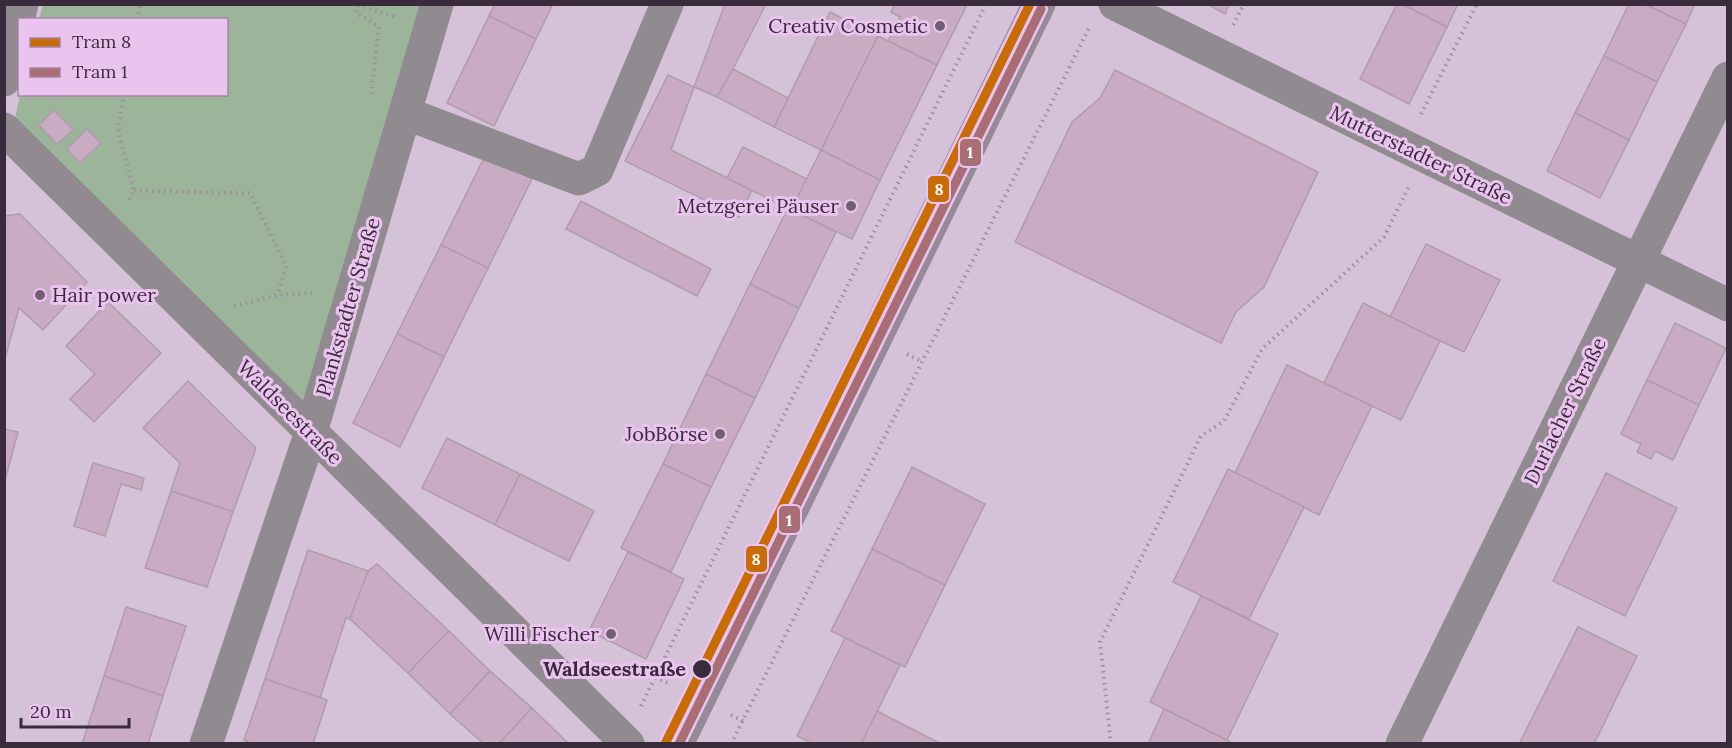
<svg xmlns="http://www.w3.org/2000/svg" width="1732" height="748" viewBox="0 0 1732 748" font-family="Lora,serif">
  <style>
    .green { fill: #9bb49a }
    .building { fill: #c9abc3; stroke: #af9dad; stroke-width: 1.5 }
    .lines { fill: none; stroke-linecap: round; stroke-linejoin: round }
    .path { stroke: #9a909b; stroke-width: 4; stroke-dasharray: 1.5 4.5; stroke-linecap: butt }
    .minor { stroke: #918a91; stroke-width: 33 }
    .major { stroke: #968a98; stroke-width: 33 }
    .tram-1-casing { stroke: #eac4ee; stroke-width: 14 }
    .tram-2-casing { stroke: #eac4ee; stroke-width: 14 }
    .tram-1 { stroke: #c86b09; stroke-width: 9 }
    .tram-2 { stroke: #a96e75; stroke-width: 9 }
    .poi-dot { fill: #706072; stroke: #eac4ee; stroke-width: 2 }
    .stop-dot { fill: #392b3b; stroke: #eac4ee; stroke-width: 2 }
    .labels { text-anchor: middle; stroke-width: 6; stroke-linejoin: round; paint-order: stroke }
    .poi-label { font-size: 20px; fill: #392b3b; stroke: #eac4ee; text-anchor: end }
    .street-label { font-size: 20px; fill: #392b3b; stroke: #eac4ee }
    .stop-label { font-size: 20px; font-weight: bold; fill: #392b3b; stroke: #eac4ee; text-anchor: end }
    .line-badge { stroke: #eac4ee; stroke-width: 2 }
    .badge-label { font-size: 16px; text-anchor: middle; font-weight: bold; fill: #fff }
  </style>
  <rect width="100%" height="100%" fill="#d5c1d8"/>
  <!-- green -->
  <path class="green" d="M 43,5 L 430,5 L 311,432 L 15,118 L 20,95 L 226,94 L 226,20 L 39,19 Z"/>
  <!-- building -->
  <g class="building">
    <path d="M 495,4 L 553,4 L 536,39 L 489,16 Z"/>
    <path d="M 725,4 L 766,4 L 733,69 L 717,97 L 694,87 Z"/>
    <path d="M 895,4 L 967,5 L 937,65 L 888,41 L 900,17 L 891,12 Z"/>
    <path d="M 1207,4 L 1229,4 L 1225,14 Z"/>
    <path d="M 1397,4 L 1402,4 L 1447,27 L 1409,104 L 1360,79 Z"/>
    <path d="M 1402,4 L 1458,4 L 1447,27 Z"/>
    <path d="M 1629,4 L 1645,4 L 1686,24 L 1657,82 L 1604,56 Z"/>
    <path d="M 1645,4 L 1695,4 L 1686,24 Z"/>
    <path d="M 830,12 L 878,36 L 821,150 L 774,127 Z"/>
    <path d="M 489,16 L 536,39 L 494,126 L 447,103 Z"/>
    <path d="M 878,36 L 937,65 L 880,180 L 821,150 Z"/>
    <path d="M 1604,56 L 1657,82 L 1629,140 L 1575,113 Z"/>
    <path d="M 733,69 L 788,98 L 774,127 L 717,97 Z"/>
    <path d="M 1115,70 L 1318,172 L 1264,287 L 1236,312 L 1221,343 L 1015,242 L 1072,122 L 1100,98 Z"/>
    <path d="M 668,75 L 694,87 L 671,150 L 752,190 L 739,217 L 625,161 Z"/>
    <path d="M 54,110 L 73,130 L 57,144 L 39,125 Z"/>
    <path d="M 1575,113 L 1629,140 L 1600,198 L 1547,171 Z"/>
    <path d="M 87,129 L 101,143 L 80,163 L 67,149 Z"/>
    <path d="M 743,147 L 807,179 L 791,210 L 727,178 Z"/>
    <path d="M 821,150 L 880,180 L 852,239 L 791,210 Z"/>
    <path d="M 485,156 L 532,179 L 488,268 L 441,245 Z"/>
    <path d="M 581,201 L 711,269 L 697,296 L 566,229 Z"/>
    <path d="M 788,208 L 836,232 L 799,308 L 750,284 Z"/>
    <path d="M 20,214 L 87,282 L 43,330 L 19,308 L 4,362 L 4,216 Z"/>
    <path d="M 1426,244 L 1500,280 L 1464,352 L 1390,317 Z"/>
    <path d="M 441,245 L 488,268 L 444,357 L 397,334 Z"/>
    <path d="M 750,284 L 799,308 L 755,398 L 706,374 Z"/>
    <path d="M 108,302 L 161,353 L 94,422 L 70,399 L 95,374 L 66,346 Z"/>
    <path d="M 1363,303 L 1440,341 L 1401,420 L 1324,383 Z"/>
    <path d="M 1675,323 L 1726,348 L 1699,405 L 1647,380 Z"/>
    <path d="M 397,334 L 444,357 L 400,447 L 353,423 Z"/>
    <path d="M 1287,365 L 1372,406 L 1319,515 L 1235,473 Z"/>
    <path d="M 706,374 L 755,398 L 711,487 L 663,464 Z"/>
    <path d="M 1647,380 L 1699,405 L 1673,460 L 1655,451 L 1651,459 L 1637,452 L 1641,444 L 1621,434 Z"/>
    <path d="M 188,381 L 256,448 L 233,512 L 171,491 L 180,463 L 143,428 Z"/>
    <path d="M 4,429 L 18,432 L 4,484 Z"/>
    <path d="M 447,438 L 520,474 L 495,525 L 422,488 Z"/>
    <path d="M 93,463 L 144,478 L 141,490 L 121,484 L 105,536 L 74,526 Z"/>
    <path d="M 663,464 L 711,487 L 671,572 L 621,548 Z"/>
    <path d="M 912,467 L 985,504 L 945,585 L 872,549 Z"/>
    <path d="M 1228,469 L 1304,507 L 1249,619 L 1173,582 Z"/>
    <path d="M 1606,473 L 1677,508 L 1625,616 L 1553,581 Z"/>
    <path d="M 520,474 L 594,511 L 569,561 L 495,525 Z"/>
    <path d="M 171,491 L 233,512 L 207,587 L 145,568 Z"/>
    <path d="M 872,549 L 945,585 L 905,667 L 831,631 Z"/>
    <path d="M 308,550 L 368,571 L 350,619 L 346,618 L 320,698 L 265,679 Z"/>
    <path d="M 628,552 L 684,579 L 646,659 L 589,631 Z"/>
    <path d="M 377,564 L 449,631 L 408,673 L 350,619 L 368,571 Z"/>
    <path d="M 1201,596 L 1278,634 L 1227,740 L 1150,702 Z"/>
    <path d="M 126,607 L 186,626 L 163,696 L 104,676 Z"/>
    <path d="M 1578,627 L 1637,656 L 1594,744 L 1519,744 Z"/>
    <path d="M 449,631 L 490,671 L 450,714 L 408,673 Z"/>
    <path d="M 845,638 L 900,665 L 861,744 L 813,744 L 797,736 Z"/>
    <path d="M 490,671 L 532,708 L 499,744 L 484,744 L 450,714 Z"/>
    <path d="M 104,676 L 163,696 L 148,744 L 82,744 Z"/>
    <path d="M 265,679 L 327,700 L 313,744 L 253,744 L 244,740 Z"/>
    <path d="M 532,708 L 569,744 L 499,744 Z"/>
    <path d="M 1164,709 L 1227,740 L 1234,744 L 1148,744 Z"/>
    <path d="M 877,711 L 941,744 L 861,744 Z"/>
  </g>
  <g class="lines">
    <!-- path -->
    <g class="path">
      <path d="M 358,5 L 396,17"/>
      <path d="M 359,5 L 356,13 L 379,26 L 371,96"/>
      <path d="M 138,20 L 140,4"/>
      <path d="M 1233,25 L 1244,4"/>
      <path d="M 124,94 L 118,129 L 134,191 L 128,201"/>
      <path d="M 1421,114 L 1477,4"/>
      <path d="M 134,191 L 250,193 L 286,266 L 278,295"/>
      <path d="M 234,306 L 278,295 L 316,293"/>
      <path d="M 907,354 L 923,362"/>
      <path d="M 655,677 L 668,683"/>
      <path d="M 641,706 L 986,4"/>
      <path d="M 731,715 L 743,721"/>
      <path d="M 731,744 L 1089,28"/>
      <path d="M 1111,744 L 1100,642 L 1201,436 L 1224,421 L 1262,349 L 1384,237 L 1409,186"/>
    </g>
    <!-- minor -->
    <g class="minor">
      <path d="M 1115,4 L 1728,305"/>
      <path d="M 4,80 L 22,4"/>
      <path d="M 405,113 L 579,179 L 597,170 L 667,4"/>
      <path d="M 4,129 L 628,744"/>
      <path d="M 206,744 L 311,432 L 437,4"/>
      <path d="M 1402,744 L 1728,78"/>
    </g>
    <!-- major -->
    <path class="major" d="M 677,744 L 1039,4"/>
    <defs>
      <path id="tram-1" d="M 665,744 L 1030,4"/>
      <path id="tram-2" d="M 679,744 L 1041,9"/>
    </defs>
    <!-- tram-1 casing -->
    <use href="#tram-1" class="tram-1-casing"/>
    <!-- tram-2 casing -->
    <use href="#tram-2" class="tram-2-casing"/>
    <!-- tram-1 -->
    <use href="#tram-1" class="tram-1"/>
    <!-- tram-2 -->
    <use href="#tram-2" class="tram-2"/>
  </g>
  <!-- markers -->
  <g class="poi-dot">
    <circle cx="940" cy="26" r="6"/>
    <circle cx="851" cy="206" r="6"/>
    <circle cx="40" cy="295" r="6"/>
    <circle cx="720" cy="434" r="6"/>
    <circle cx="611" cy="634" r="6"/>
  </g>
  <circle class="stop-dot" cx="702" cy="669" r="10"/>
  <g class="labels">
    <!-- poi labels -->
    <g class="poi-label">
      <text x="928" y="33">Creativ Cosmetic</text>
      <text x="839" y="213">Metzgerei Päuser</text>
      <text x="52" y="302" text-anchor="start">Hair power</text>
      <text x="708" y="441">JobBörse</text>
      <text x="599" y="641">Willi Fischer</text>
    </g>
    <!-- street labels -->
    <g class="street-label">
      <text transform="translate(1421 155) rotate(26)" y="7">Mutterstadter Straße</text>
      <text transform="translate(348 307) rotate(-74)" y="7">Plankstadter Straße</text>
      <text transform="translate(1565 411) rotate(-64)" y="7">Durlacher Straße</text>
      <text transform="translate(290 412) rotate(45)" y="7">Waldseestraße</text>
    </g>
    <!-- stop labels -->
    <g class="stop-label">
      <text x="686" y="676">Waldseestraße</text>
    </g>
  </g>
  <g class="line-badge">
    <rect x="959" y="138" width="23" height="29" rx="6" fill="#a96e75"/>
    <rect x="927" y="175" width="23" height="28" rx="6" fill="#c86b09"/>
    <rect x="778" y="505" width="23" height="29" rx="6" fill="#a96e75"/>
    <rect x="745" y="545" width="23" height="28" rx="6" fill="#c86b09"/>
  </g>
  <g class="badge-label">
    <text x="970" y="158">1</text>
    <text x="939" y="195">8</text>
    <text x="789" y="526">1</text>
    <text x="756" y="565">8</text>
  </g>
  <!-- border -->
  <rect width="1732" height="748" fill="none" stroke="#392b3b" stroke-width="12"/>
  <!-- legend -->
  <rect x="18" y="18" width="210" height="78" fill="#eac4ee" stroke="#a387a6" stroke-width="1.5"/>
  <rect x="30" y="38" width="30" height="9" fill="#c86b09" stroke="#a387a6" stroke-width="1.5"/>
  <text x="72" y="48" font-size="18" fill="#392b3b">Tram 8</text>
  <rect x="30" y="68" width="30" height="9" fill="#a96e75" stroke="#a387a6" stroke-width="1.5"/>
  <text x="72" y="78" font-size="18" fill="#392b3b">Tram 1</text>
  <!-- scale -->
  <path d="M21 718v9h108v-9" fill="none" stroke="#392b3b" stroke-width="3"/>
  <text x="30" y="718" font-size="18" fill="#392b3b" stroke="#eac4ee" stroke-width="4.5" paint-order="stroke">20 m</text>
</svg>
